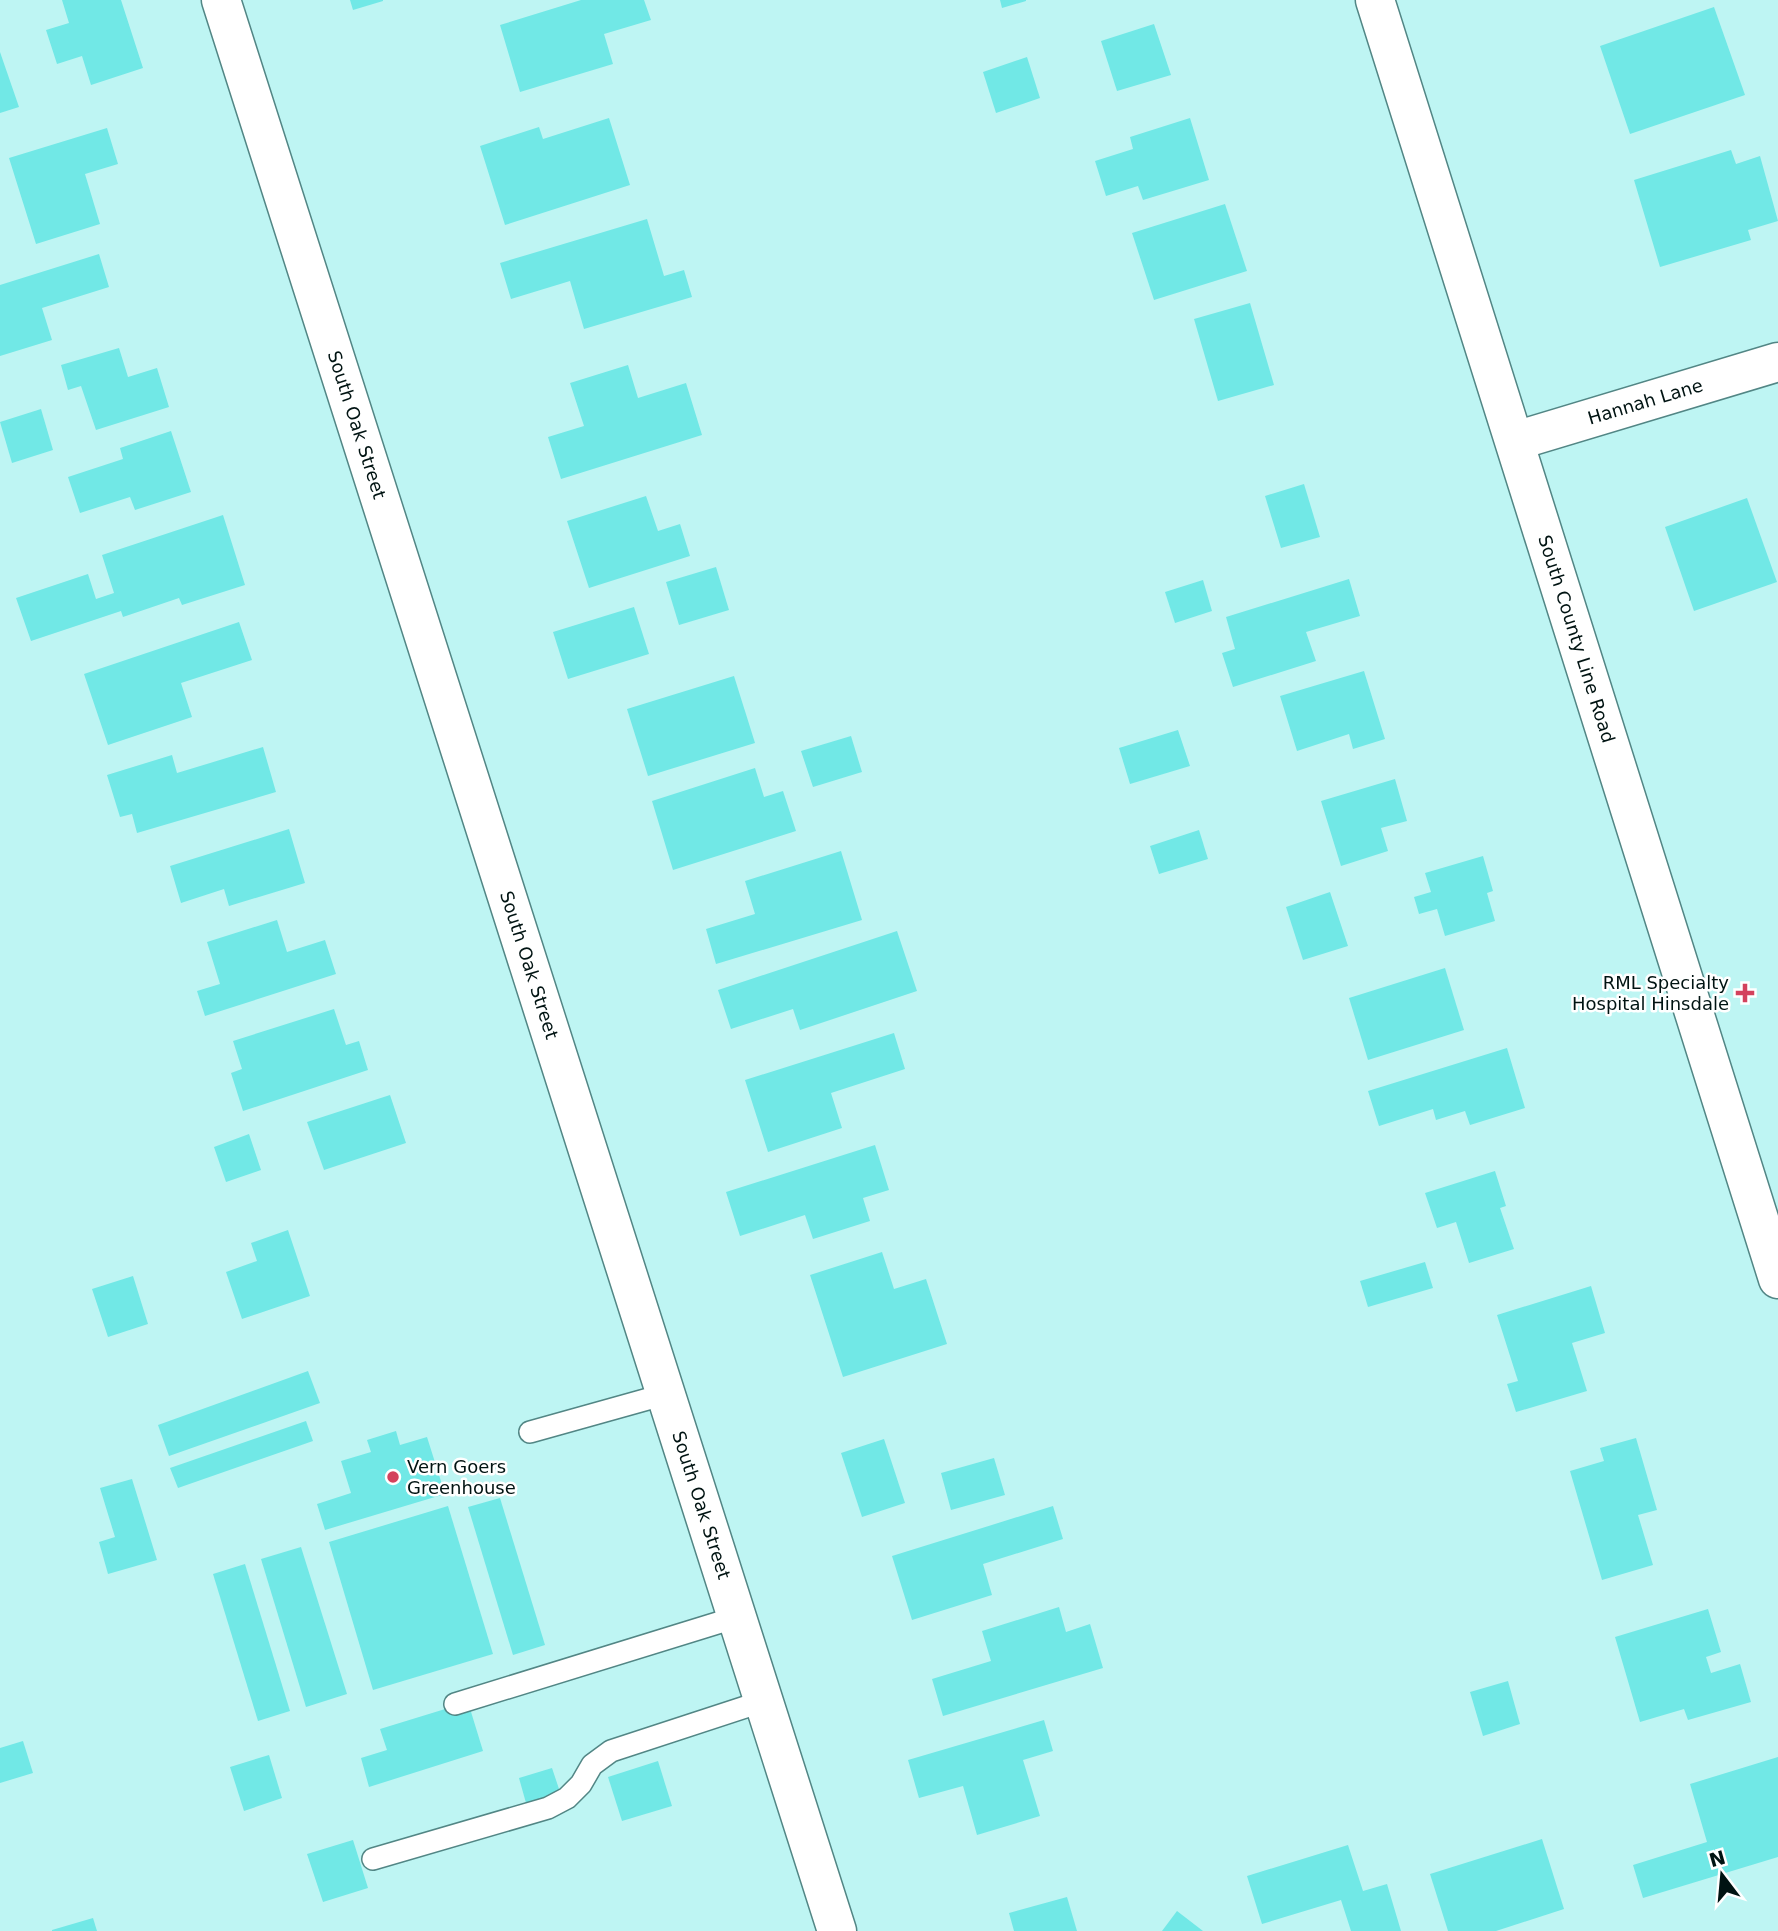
<svg xmlns="http://www.w3.org/2000/svg" width="1778" height="1931" viewBox="0 0 1778 1931" font-family="'DejaVu Sans',sans-serif">
  <style>
    .building { fill: #71e8e6 }
    .lines { fill: none; stroke-linecap: round; stroke-linejoin: round }
    .service-casing { stroke: #528685; stroke-width: 24 }
    .minor-casing { stroke: #528685; stroke-width: 41 }
    .secondary-casing { stroke: #528685; stroke-width: 41 }
    .service { stroke: #fff; stroke-width: 21 }
    .minor { stroke: #fff; stroke-width: 38 }
    .secondary { stroke: #fff; stroke-width: 38 }
    .poi-dot { fill: #d3425d; stroke: #fff; stroke-width: 2.5 }
    .labels { text-anchor: middle; stroke-width: 5; stroke-linejoin: round; paint-order: stroke }
    .street-label { font-size: 18px; fill: #001312; stroke: #fff }
    .poi-label { font-size: 18px; fill: #001312; stroke: #fff; text-anchor: end }
  </style>
  <rect width="100%" height="100%" fill="#bef5f3"/>
  <!-- building -->
  <g class="building">
    <path d="M 62,0 L 121,0 L 143,68 L 91,85 L 82,56 L 57,64 L 46,30 L 69,23 Z"/>
    <path d="M 350,0 L 383,0 L 383,1 L 353,10 Z"/>
    <path d="M 581,0 L 644,0 L 651,20 L 604,34 L 613,64 L 520,92 L 500,25 Z"/>
    <path d="M 1000,0 L 1026,0 L 1026,1 L 1002,8 Z"/>
    <path d="M 1714,7 L 1745,95 L 1630,134 L 1600,46 Z"/>
    <path d="M 1154,24 L 1171,75 L 1117,91 L 1101,41 Z"/>
    <path d="M 0,52 L 19,107 L 0,113 Z"/>
    <path d="M 1027,57 L 1040,98 L 996,113 L 983,72 Z"/>
    <path d="M 609,118 L 630,185 L 505,225 L 480,146 L 539,127 L 543,139 Z"/>
    <path d="M 1190,118 L 1209,180 L 1143,200 L 1138,186 L 1106,196 L 1095,161 L 1133,149 L 1130,137 Z"/>
    <path d="M 107,128 L 118,164 L 85,174 L 100,224 L 36,244 L 9,158 Z"/>
    <path d="M 1731,150 L 1736,164 L 1760,156 L 1778,221 L 1748,230 L 1751,240 L 1660,267 L 1634,180 Z"/>
    <path d="M 1225,204 L 1247,271 L 1154,300 L 1132,233 Z"/>
    <path d="M 647,219 L 664,276 L 684,270 L 692,297 L 584,329 L 570,281 L 511,299 L 500,263 Z"/>
    <path d="M 99,254 L 109,287 L 42,308 L 52,340 L 0,356 L 0,285 Z"/>
    <path d="M 1250,303 L 1274,385 L 1218,401 L 1194,319 Z"/>
    <path d="M 119,348 L 128,377 L 157,368 L 169,407 L 96,430 L 81,386 L 68,390 L 61,365 Z"/>
    <path d="M 628,365 L 638,398 L 686,383 L 702,435 L 561,479 L 548,437 L 584,426 L 570,383 Z"/>
    <path d="M 41,409 L 53,450 L 12,463 L 0,422 Z"/>
    <path d="M 171,431 L 191,492 L 135,510 L 130,497 L 80,513 L 68,477 L 123,459 L 120,448 Z"/>
    <path d="M 1304,484 L 1320,537 L 1281,548 L 1265,496 Z"/>
    <path d="M 646,496 L 658,531 L 680,524 L 690,556 L 589,588 L 567,521 Z"/>
    <path d="M 1747,498 L 1777,582 L 1694,611 L 1665,527 Z"/>
    <path d="M 223,515 L 245,585 L 182,605 L 179,598 L 123,617 L 121,611 L 31,641 L 16,598 L 88,574 L 96,599 L 114,593 L 102,555 Z"/>
    <path d="M 716,567 L 729,610 L 679,625 L 666,582 Z"/>
    <path d="M 1349,579 L 1360,616 L 1306,632 L 1316,661 L 1233,687 L 1222,653 L 1235,649 L 1226,617 Z"/>
    <path d="M 1203,580 L 1212,611 L 1175,623 L 1165,592 Z"/>
    <path d="M 634,607 L 649,654 L 568,679 L 553,632 Z"/>
    <path d="M 239,622 L 252,660 L 181,683 L 192,717 L 108,745 L 84,674 Z"/>
    <path d="M 1364,671 L 1385,739 L 1353,749 L 1349,734 L 1297,751 L 1280,696 Z"/>
    <path d="M 734,676 L 755,743 L 648,776 L 627,709 Z"/>
    <path d="M 1178,730 L 1190,766 L 1130,784 L 1119,748 Z"/>
    <path d="M 851,736 L 862,772 L 813,787 L 801,751 Z"/>
    <path d="M 263,747 L 276,792 L 137,833 L 132,814 L 120,817 L 107,775 L 172,755 L 177,773 Z"/>
    <path d="M 755,768 L 764,797 L 783,791 L 796,831 L 673,870 L 652,801 Z"/>
    <path d="M 1395,779 L 1407,821 L 1381,828 L 1388,851 L 1341,866 L 1321,801 Z"/>
    <path d="M 289,829 L 305,883 L 229,906 L 224,889 L 181,903 L 170,866 Z"/>
    <path d="M 1199,830 L 1208,859 L 1159,874 L 1150,846 Z"/>
    <path d="M 841,851 L 862,920 L 716,964 L 706,929 L 755,914 L 745,881 Z"/>
    <path d="M 1483,856 L 1493,891 L 1487,893 L 1495,921 L 1445,936 L 1437,909 L 1419,914 L 1414,897 L 1431,892 L 1425,873 Z"/>
    <path d="M 1330,892 L 1348,946 L 1303,960 L 1286,907 Z"/>
    <path d="M 277,920 L 287,952 L 325,940 L 336,974 L 205,1016 L 197,991 L 220,984 L 207,942 Z"/>
    <path d="M 897,931 L 917,991 L 800,1030 L 793,1009 L 731,1029 L 718,990 Z"/>
    <path d="M 1445,968 L 1464,1030 L 1368,1060 L 1349,998 Z"/>
    <path d="M 334,1009 L 346,1045 L 359,1041 L 368,1070 L 243,1111 L 231,1073 L 242,1069 L 233,1041 Z"/>
    <path d="M 894,1033 L 905,1069 L 831,1093 L 842,1128 L 768,1152 L 745,1080 Z"/>
    <path d="M 1507,1048 L 1525,1108 L 1470,1125 L 1465,1111 L 1436,1120 L 1433,1109 L 1379,1126 L 1368,1091 Z"/>
    <path d="M 390,1095 L 406,1143 L 324,1170 L 307,1122 Z"/>
    <path d="M 249,1134 L 261,1170 L 226,1182 L 214,1147 Z"/>
    <path d="M 875,1145 L 889,1190 L 863,1198 L 870,1221 L 813,1239 L 805,1215 L 740,1236 L 726,1192 Z"/>
    <path d="M 1495,1171 L 1506,1206 L 1500,1208 L 1514,1249 L 1469,1263 L 1456,1222 L 1437,1228 L 1425,1193 Z"/>
    <path d="M 288,1230 L 310,1296 L 242,1319 L 226,1272 L 257,1261 L 251,1243 Z"/>
    <path d="M 882,1252 L 894,1289 L 926,1279 L 947,1344 L 843,1377 L 810,1275 Z"/>
    <path d="M 1425,1262 L 1433,1288 L 1368,1307 L 1360,1281 Z"/>
    <path d="M 133,1276 L 148,1324 L 108,1337 L 92,1289 Z"/>
    <path d="M 1591,1286 L 1605,1333 L 1572,1343 L 1587,1391 L 1516,1412 L 1507,1384 L 1518,1381 L 1497,1315 Z"/>
    <path d="M 308,1371 L 320,1403 L 169,1456 L 158,1425 Z"/>
    <path d="M 306,1421 L 313,1441 L 178,1488 L 170,1468 Z"/>
    <path d="M 396,1431 L 400,1445 L 427,1437 L 445,1494 L 325,1530 L 317,1504 L 351,1493 L 341,1461 L 371,1452 L 367,1440 Z"/>
    <path d="M 1636,1438 L 1657,1510 L 1638,1515 L 1653,1565 L 1602,1580 L 1570,1471 L 1604,1461 L 1600,1448 Z"/>
    <path d="M 884,1439 L 905,1503 L 862,1517 L 841,1453 Z"/>
    <path d="M 994,1458 L 1005,1495 L 951,1510 L 941,1473 Z"/>
    <path d="M 132,1479 L 157,1560 L 108,1574 L 99,1542 L 115,1537 L 100,1488 Z"/>
    <path d="M 500,1498 L 545,1645 L 513,1655 L 468,1507 Z"/>
    <path d="M 448,1506 L 493,1654 L 373,1690 L 329,1542 Z"/>
    <path d="M 1053,1506 L 1063,1539 L 983,1564 L 992,1595 L 912,1620 L 892,1556 Z"/>
    <path d="M 301,1547 L 347,1694 L 306,1707 L 261,1559 Z"/>
    <path d="M 245,1564 L 290,1711 L 258,1721 L 213,1574 Z"/>
    <path d="M 1059,1607 L 1066,1632 L 1090,1624 L 1103,1668 L 943,1716 L 932,1679 L 991,1661 L 982,1631 Z"/>
    <path d="M 1708,1609 L 1721,1652 L 1706,1657 L 1711,1673 L 1740,1664 L 1751,1702 L 1688,1720 L 1684,1709 L 1640,1722 L 1615,1637 Z"/>
    <path d="M 1508,1681 L 1520,1724 L 1483,1736 L 1470,1692 Z"/>
    <path d="M 468,1702 L 483,1751 L 369,1787 L 361,1758 L 387,1750 L 380,1729 Z"/>
    <path d="M 1044,1720 L 1053,1751 L 1023,1760 L 1040,1816 L 977,1835 L 963,1786 L 919,1798 L 908,1760 Z"/>
    <path d="M 23,1741 L 33,1773 L 0,1783 L 0,1748 Z"/>
    <path d="M 269,1755 L 282,1798 L 244,1811 L 230,1767 Z"/>
    <path d="M 1778,1757 L 1778,1857 L 1643,1898 L 1633,1865 L 1707,1842 L 1690,1784 Z"/>
    <path d="M 658,1761 L 672,1806 L 622,1821 L 608,1777 Z"/>
    <path d="M 552,1768 L 560,1792 L 526,1803 L 519,1778 Z"/>
    <path d="M 1542,1839 L 1564,1909 L 1496,1931 L 1448,1931 L 1430,1874 Z"/>
    <path d="M 353,1840 L 368,1888 L 323,1902 L 307,1854 Z"/>
    <path d="M 1348,1845 L 1363,1891 L 1387,1884 L 1401,1931 L 1351,1931 L 1341,1900 L 1262,1924 L 1247,1876 Z"/>
    <path d="M 1067,1897 L 1077,1931 L 1014,1931 L 1009,1913 Z"/>
    <path d="M 1177,1911 L 1203,1931 L 1162,1931 Z"/>
    <path d="M 93,1918 L 97,1931 L 52,1931 L 52,1930 Z"/>
  </g>
  <g class="lines">
    <defs>
      <g id="service">
        <path d="M 530,1432 L 666,1394"/>
        <path d="M 455,1704 L 737,1617"/>
        <path d="M 373,1859 L 548,1808 L 567,1798 L 581,1784 L 592,1765 L 611,1751 L 764,1701"/>
      </g>
      <g id="minor">
        <path id="s1" d="M 221,0 L 837,1931"/>
        <path id="s2" d="M 1515,441 L 1778,362"/>
      </g>
      <g id="secondary">
        <path id="s3" d="M 1375,0 L 1778,1279"/>
      </g>
    </defs>
    <!-- service casing -->
    <use href="#service" class="service-casing"/>
    <!-- minor casing -->
    <use href="#minor" class="minor-casing"/>
    <!-- secondary casing -->
    <use href="#secondary" class="secondary-casing"/>
    <!-- service -->
    <use href="#service" class="service"/>
    <!-- minor -->
    <use href="#minor" class="minor"/>
    <!-- secondary -->
    <use href="#secondary" class="secondary"/>
  </g>
  <!-- markers -->
  <g class="poi-dot">
    <path d="M1741.5 982.5h7v7h7v7h-7v7h-7v-7h-7v-7h7z"/>
    <circle cx="393" cy="1477" r="7"/>
  </g>
  <g class="labels">
    <!-- street labels -->
    <g class="street-label">
      <text dy="6" stroke="none"><textPath href="#s2" startOffset="136">Hannah Lane</textPath></text>
      <text dy="6" stroke="none"><textPath href="#s1" startOffset="446">South Oak Street</textPath></text>
      <text dy="6" stroke="none"><textPath href="#s3" startOffset="670">South County Line Road</textPath></text>
      <text dy="6" stroke="none"><textPath href="#s1" startOffset="1013">South Oak Street</textPath></text>
      <text dy="6" stroke="none"><textPath href="#s1" startOffset="1580">South Oak Street</textPath></text>
    </g>
    <!-- poi labels -->
    <g class="poi-label">
      <text x="1729" y="989">RML Specialty<tspan x="1729" dy="21">Hospital Hinsdale</tspan></text>
      <text x="407" y="1473" text-anchor="start">Vern Goers<tspan x="407" dy="21">Greenhouse</tspan></text>
    </g>
  </g>
  <!-- north arrow -->
  <g transform="translate(1722 1875) rotate(344)" stroke="#ffffff" stroke-width="5" paint-order="stroke">
  <path d="M0-5L12 26L0 18L-12 26Z" fill="#001312"/>
  <text y="-10" font-size="19" font-weight="bold" text-anchor="middle" fill="#001312">N</text>
  </g>
</svg>
